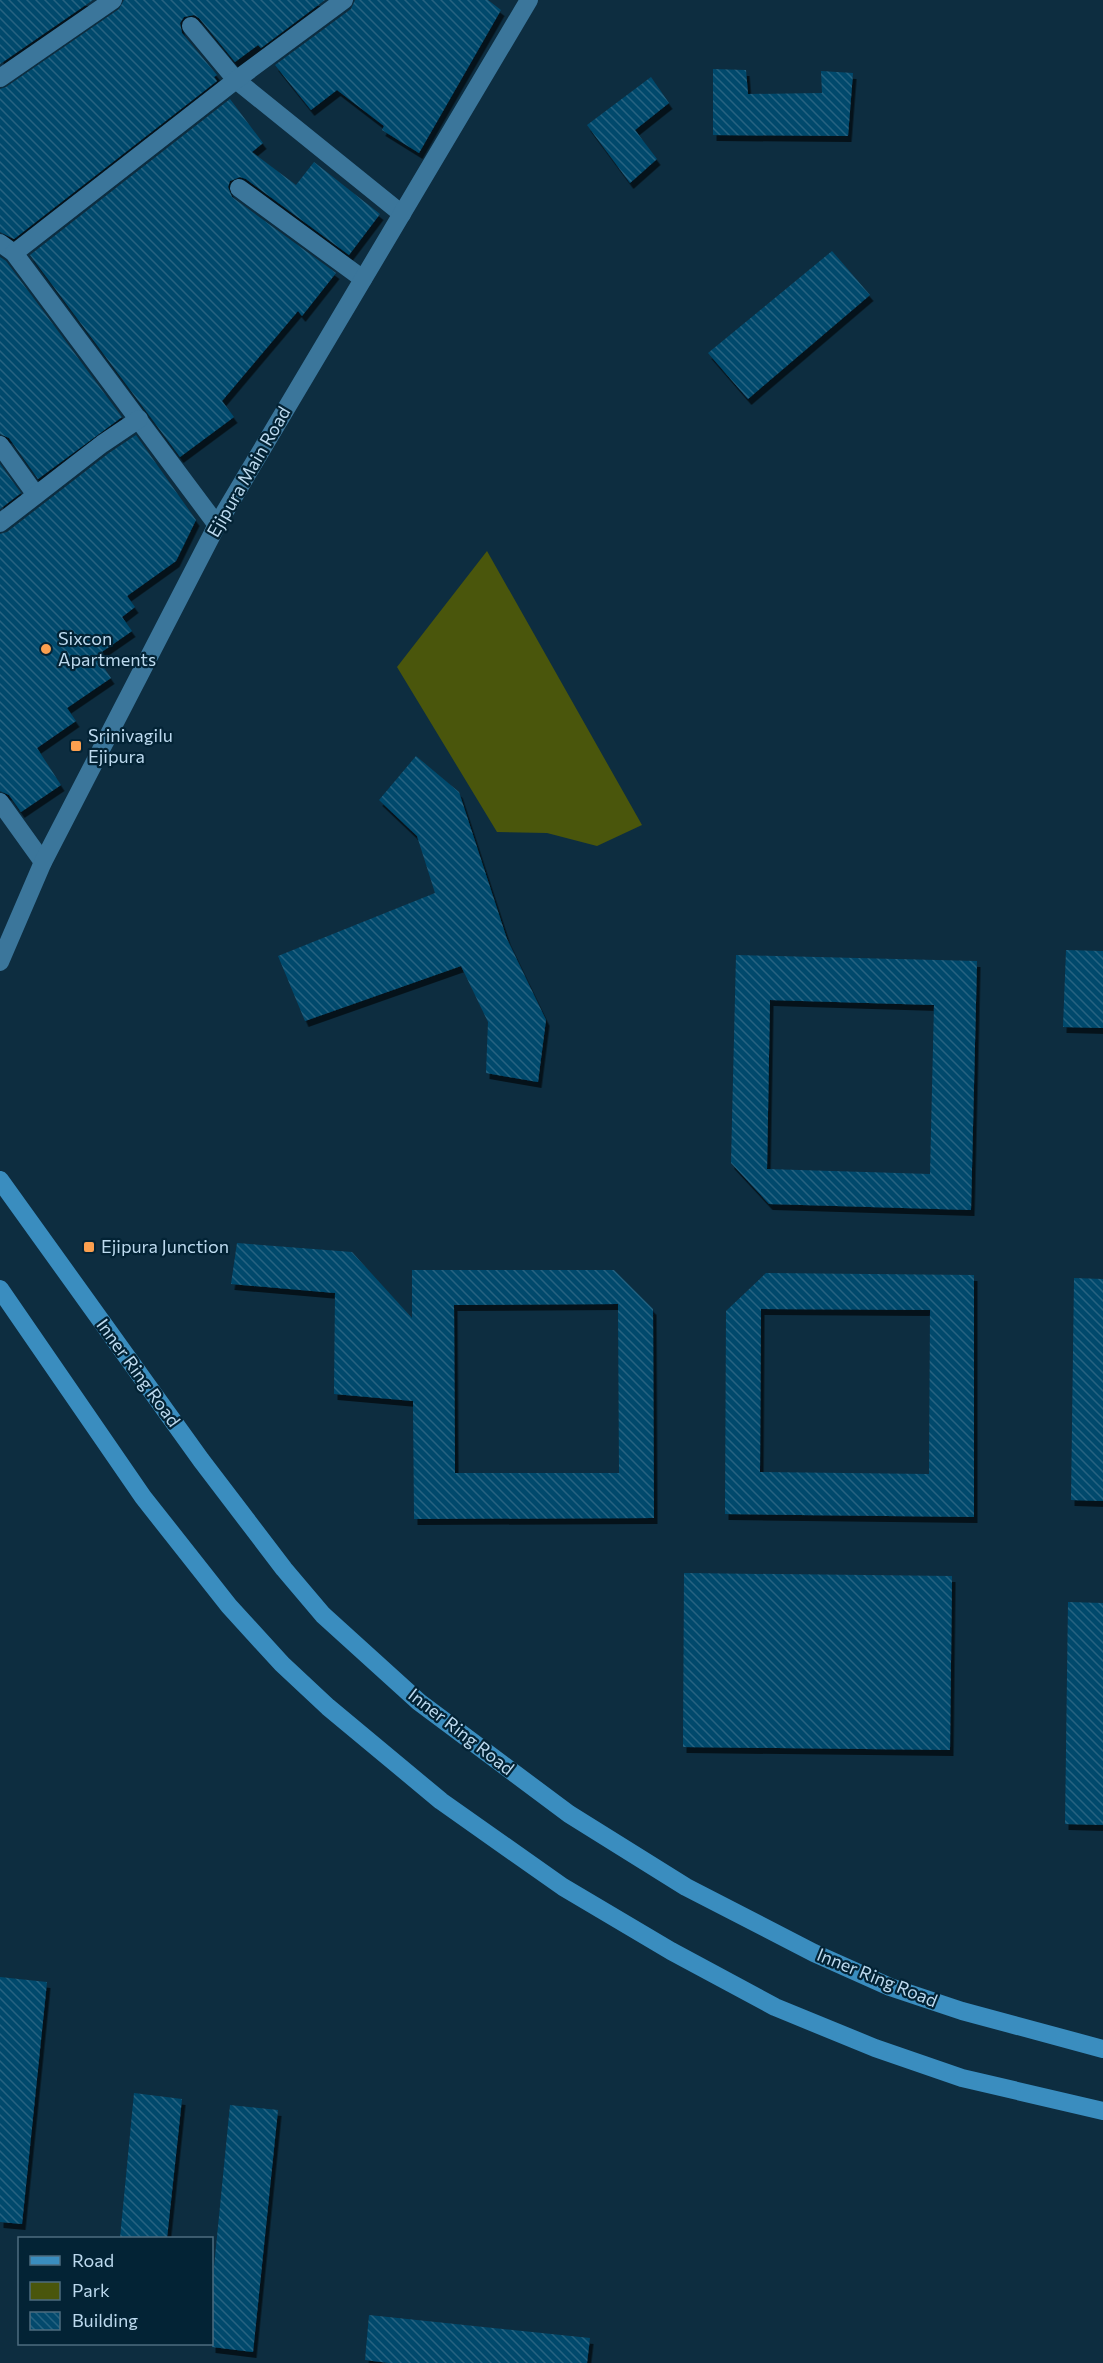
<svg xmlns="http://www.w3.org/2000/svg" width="1103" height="2363" viewBox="0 0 1103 2363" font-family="Commissioner,sans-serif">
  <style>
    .green { fill: #4a560c }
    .building { fill: url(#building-back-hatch); fill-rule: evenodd; filter: url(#shadow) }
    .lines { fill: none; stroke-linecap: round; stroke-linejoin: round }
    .minor { stroke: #3b769b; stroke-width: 18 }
    .major { stroke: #3a8dbf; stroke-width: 18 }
    .poi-dot { fill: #fa9f4f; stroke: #032335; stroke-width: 2 }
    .labels { text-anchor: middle; stroke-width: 4.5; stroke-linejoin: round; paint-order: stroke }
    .street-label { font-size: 18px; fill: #bddaef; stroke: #032335 }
    .poi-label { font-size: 18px; fill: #bddaef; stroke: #032335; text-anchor: start }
  </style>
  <defs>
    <pattern id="building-back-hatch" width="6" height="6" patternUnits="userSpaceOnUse" patternTransform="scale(1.5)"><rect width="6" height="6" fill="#03496c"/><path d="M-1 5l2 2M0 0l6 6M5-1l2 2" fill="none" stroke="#266381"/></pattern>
    <filter id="shadow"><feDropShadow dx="3.5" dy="6" stdDeviation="0" flood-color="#0009"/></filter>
  </defs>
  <rect width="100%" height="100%" fill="#0d2d40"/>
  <!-- green -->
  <path class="green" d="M 487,551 L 642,825 L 597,846 L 547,833 L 497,832 L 397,667 Z"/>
  <!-- building -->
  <g class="building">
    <path d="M 0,0 L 93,0 L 0,64 Z"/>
    <path d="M 124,0 L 325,0 L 261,48 L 258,45 L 235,62 L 199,18 L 194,15 L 184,17 L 180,23 L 182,33 L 217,75 L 214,77 L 217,81 L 14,239 L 0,232 L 0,89 L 6,87 L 119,9 Z"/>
    <path d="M 355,0 L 488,0 L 501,10 L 419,153 L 382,130 L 384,126 L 337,90 L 311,110 L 275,65 L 351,9 Z"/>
    <path d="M 713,69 L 746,70 L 748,94 L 822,93 L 821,71 L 853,73 L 848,136 L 713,135 Z"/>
    <path d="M 651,77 L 669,103 L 635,130 L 657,159 L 630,183 L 587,125 Z"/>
    <path d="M 230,99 L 263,143 L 252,152 L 296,185 L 314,162 L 380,214 L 349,255 L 246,179 L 240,177 L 230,181 L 228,187 L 232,197 L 336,273 L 302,316 L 298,311 L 222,401 L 234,417 L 180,457 L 30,255 Z"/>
    <path d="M 832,251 L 870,295 L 748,399 L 708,353 Z"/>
    <path d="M 0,257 L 6,261 L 122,417 L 38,479 L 9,438 L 0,434 Z"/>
    <path d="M 136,435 L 196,520 L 176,561 L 127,596 L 135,607 L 122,617 L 132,631 L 96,656 L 111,678 L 67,708 L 76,721 L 37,748 L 61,785 L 21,812 L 9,795 L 0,791 L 0,534 L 7,532 L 109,453 Z"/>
    <path d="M 0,464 L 21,493 L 0,509 Z"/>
    <path d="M 416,756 L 459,792 L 507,939 L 546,1020 L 538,1082 L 486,1073 L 488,1022 L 461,966 L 305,1021 L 278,956 L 435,893 L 417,836 L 379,800 Z"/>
    <path d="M 1066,950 L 1103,951 L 1103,1028 L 1063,1027 Z"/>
    <path d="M 736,955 L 977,961 L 971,1210 L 769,1204 L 731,1163 ZM 770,1000 L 934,1005 L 930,1174 L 767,1169 Z"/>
    <path d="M 237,1243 L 352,1252 L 412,1318 L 412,1270 L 614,1270 L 653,1309 L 654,1518 L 414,1519 L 413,1401 L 334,1394 L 335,1293 L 231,1284 ZM 618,1304 L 619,1473 L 455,1473 L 454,1305 Z"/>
    <path d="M 766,1273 L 974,1275 L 974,1517 L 725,1514 L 726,1311 ZM 761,1309 L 930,1310 L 929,1474 L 760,1472 Z"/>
    <path d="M 1074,1278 L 1103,1279 L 1103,1501 L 1071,1500 Z"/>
    <path d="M 684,1573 L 952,1576 L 950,1750 L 683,1747 Z"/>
    <path d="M 1068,1602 L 1103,1603 L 1103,1825 L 1065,1824 Z"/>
    <path d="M 0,1977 L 47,1982 L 22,2224 L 0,2222 Z"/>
    <path d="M 134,2093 L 182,2099 L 167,2238 L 120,2238 Z"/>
    <path d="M 230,2105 L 278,2110 L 253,2352 L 212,2347 L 212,2287 Z"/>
    <path d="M 369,2315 L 590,2338 L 587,2363 L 389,2363 L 365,2360 Z"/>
  </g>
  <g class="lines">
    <!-- minor -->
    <g class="minor">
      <path d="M 191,26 L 236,80 L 402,214"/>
      <path d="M 0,78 L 113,0"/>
      <path d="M 239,188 L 363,279"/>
      <path d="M 0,243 L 14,253 L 217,525"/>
      <path d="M 14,253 L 236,80 L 344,0"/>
      <path d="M 0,445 L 36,495"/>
      <path d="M 0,523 L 102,444 L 139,419"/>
      <path d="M 0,802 L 43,862"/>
      <path d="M 0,962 L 43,862 L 217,525 L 529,0"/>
    </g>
    <!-- major -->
    <g class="major">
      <path d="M 0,1180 L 201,1460 L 284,1569 L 323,1615 L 419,1702 L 569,1814 L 686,1887 L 814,1953 L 890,1987 L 962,2011 L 1103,2049"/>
      <path d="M 0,1289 L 143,1497 L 229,1606 L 282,1664 L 328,1707 L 441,1801 L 563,1887 L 671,1951 L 775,2007 L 875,2048 L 962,2078 L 1103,2111"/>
    </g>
  </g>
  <!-- markers -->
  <g class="poi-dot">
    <circle cx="46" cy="649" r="6"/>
    <rect x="70" y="740" width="12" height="12" rx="3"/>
    <rect x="83" y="1241" width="12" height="12" rx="3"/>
  </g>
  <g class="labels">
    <!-- street labels -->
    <g class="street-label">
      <text transform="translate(249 472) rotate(-60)" y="6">Ejipura Main Road</text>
      <text transform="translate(138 1373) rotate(54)" y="6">Inner Ring Road</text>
      <text transform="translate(461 1732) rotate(38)" y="6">Inner Ring Road</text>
      <text transform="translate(877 1978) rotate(22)" y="6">Inner Ring Road</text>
    </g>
    <!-- poi labels -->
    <g class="poi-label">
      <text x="58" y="645">Sixcon<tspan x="58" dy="21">Apartments</tspan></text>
      <text x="88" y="742">Srinivagilu<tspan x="88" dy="21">Ejipura</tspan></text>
      <text x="101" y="1253">Ejipura Junction</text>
    </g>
  </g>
  <!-- legend -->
  <rect x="18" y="2237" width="195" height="108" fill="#032335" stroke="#4d6c7f" stroke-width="1.5"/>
  <rect x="30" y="2256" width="30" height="9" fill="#3a8dbf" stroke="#4d6c7f" stroke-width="1.5"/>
  <text x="72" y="2267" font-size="18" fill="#bddaef">Road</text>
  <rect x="30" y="2282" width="30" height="18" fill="#4a560c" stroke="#4d6c7f" stroke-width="1.5"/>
  <text x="72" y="2297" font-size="18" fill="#bddaef">Park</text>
  <rect x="30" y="2312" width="30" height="18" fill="url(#building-back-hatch)" stroke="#4d6c7f" stroke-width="1.5"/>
  <text x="72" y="2327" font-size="18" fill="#bddaef">Building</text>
</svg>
